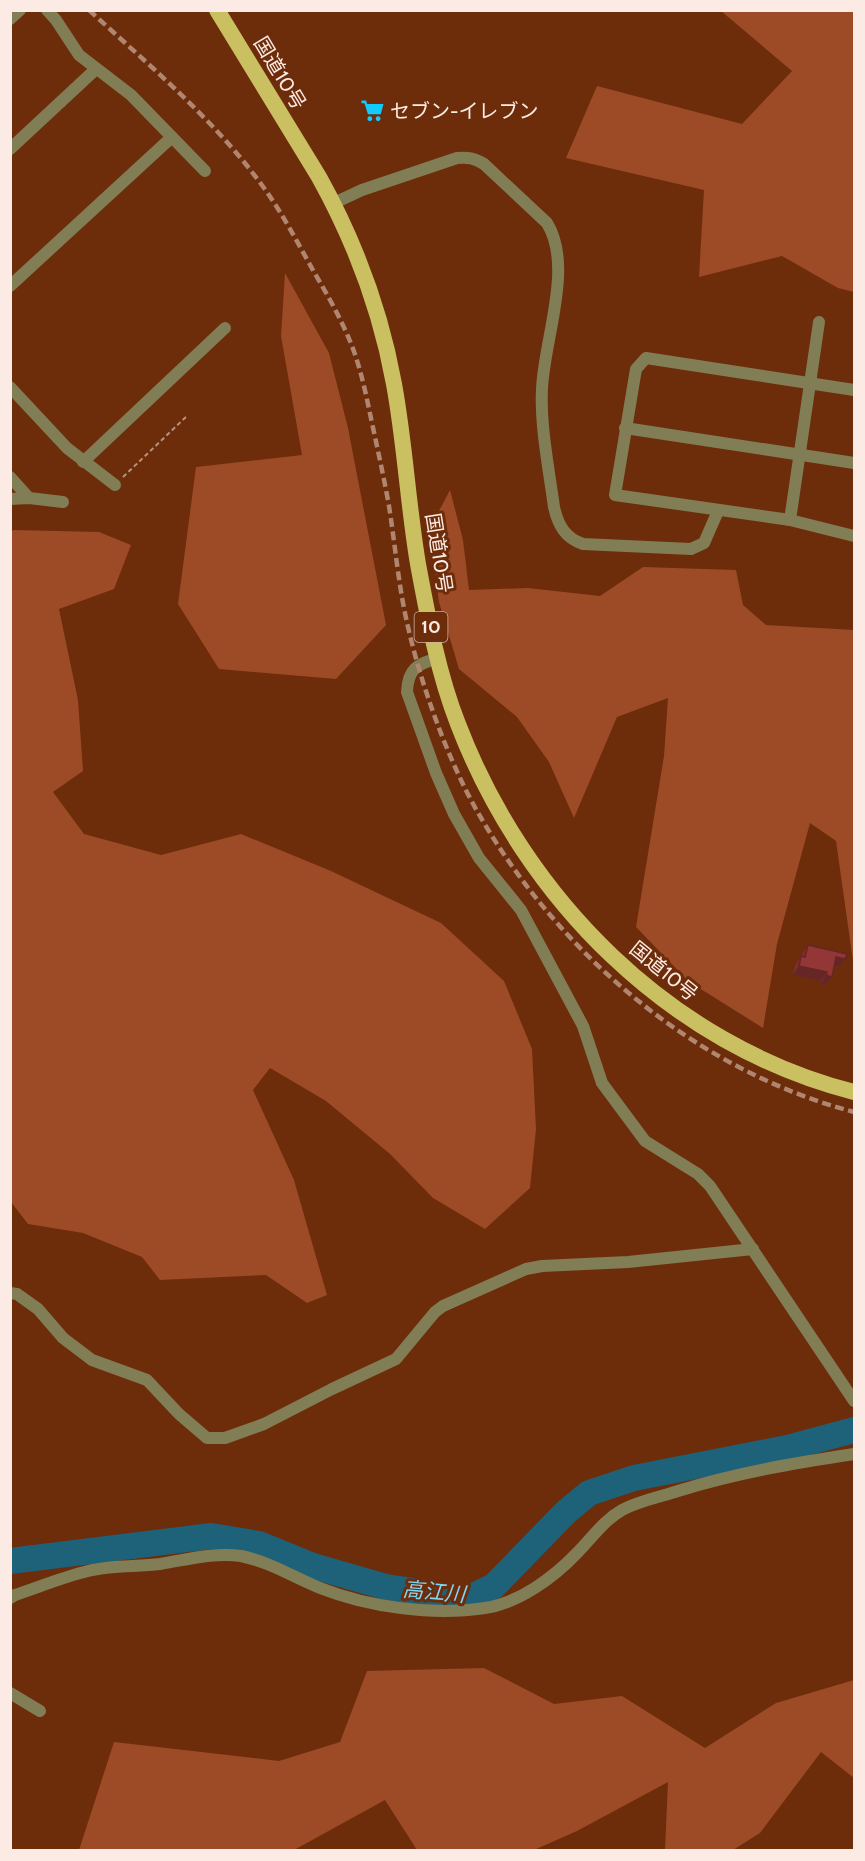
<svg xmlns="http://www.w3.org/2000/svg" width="865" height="1861" viewBox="0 0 865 1861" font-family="Cabin,'Noto Sans JP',sans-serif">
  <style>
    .green { fill: #9c4b26 }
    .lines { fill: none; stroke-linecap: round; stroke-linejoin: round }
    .river { stroke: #1d6279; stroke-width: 26 }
    .path { stroke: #b9927e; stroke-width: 2; stroke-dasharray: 4.5 3; stroke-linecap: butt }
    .minor { stroke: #817d55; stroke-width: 12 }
    .trunk { stroke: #cac062; stroke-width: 16 }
    .rail { stroke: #b08671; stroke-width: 4.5; stroke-dasharray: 9 4.5; stroke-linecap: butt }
    .wall { fill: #7e2e2e }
    .shaded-wall { fill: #672626 }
    .building { fill: #933636; stroke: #672626; stroke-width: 1.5 }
    .labels { text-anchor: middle; stroke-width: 6; stroke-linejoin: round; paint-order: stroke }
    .shield { fill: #6d2c0a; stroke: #d1b2a3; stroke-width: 1.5 }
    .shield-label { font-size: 18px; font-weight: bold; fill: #fcebe4 }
    .street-label { font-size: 20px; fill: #fcebe4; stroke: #6d2c0a }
    .poi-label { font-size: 20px; fill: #fcebe4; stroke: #6d2c0a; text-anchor: start }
    .water-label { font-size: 21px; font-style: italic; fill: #81d6f5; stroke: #6d2c0a }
  </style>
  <rect width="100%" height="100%" fill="#6d2c0a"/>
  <!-- green -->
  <g class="green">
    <path d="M 721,11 L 854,11 L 854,292 L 838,288 L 782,256 L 699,277 L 704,190 L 566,158 L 597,86 L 742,124 L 792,71 Z"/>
    <path d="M 285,273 L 329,353 L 348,428 L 386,625 L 336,679 L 219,669 L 178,604 L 196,467 L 302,455 L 281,336 Z"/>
    <path d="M 450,490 L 463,540 L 469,590 L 528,588 L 600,596 L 643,567 L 736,570 L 743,605 L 766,625 L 854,630 L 854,968 L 836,841 L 810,823 L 777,944 L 763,1028 L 688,981 L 636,927 L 664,756 L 668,698 L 617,717 L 574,818 L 549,762 L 517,717 L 459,669 L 439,602 L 430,528 Z"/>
    <path d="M 14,530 L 99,532 L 131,545 L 114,589 L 59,609 L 78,700 L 83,771 L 53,792 L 84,834 L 161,855 L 241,834 L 331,871 L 441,923 L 504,981 L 532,1049 L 536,1129 L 530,1188 L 485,1229 L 433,1198 L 390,1154 L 326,1101 L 270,1068 L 253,1090 L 294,1180 L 327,1295 L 307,1303 L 266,1275 L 160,1280 L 142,1257 L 83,1233 L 28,1224 L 11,1202 L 10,532 Z"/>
    <path d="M 484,1668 L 554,1704 L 622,1696 L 705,1748 L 776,1703 L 854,1680 L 854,1778 L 821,1752 L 760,1833 L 733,1850 L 665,1850 L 668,1782 L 577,1831 L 534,1850 L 417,1850 L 385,1800 L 294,1850 L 79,1850 L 114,1742 L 279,1761 L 340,1742 L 367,1671 Z"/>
  </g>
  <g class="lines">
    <!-- river -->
    <path class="river" d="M 10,1561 L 211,1536 L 259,1544 L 313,1566 L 386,1587 L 463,1598 L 476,1595 L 494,1586 L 566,1512 L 589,1493 L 634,1478 L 787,1448 L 854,1430"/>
    <!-- path -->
    <path class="path" d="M 123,477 L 188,415"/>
    <!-- minor -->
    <g class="minor">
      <path d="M 47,10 L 56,20 L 79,55 L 131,95 L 205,171"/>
      <path d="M 10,19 L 20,10"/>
      <path d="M 10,149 L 96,69"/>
      <path d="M 334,203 L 362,190 L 457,158 C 468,157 474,158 484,164 L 547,223 C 574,267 544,339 542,389 C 540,425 549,470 554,507 C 558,525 565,538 583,544 L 691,549 L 704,543 L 718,511"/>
      <path d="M 10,286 L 172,137"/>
      <path d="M 10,387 L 67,448 L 115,485"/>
      <path d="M 854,390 L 646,358 L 636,369 L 615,495 L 790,520 L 854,536"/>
      <path d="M 625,428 L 854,463"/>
      <path d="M 83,462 L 225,328"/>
      <path d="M 10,477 L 29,498"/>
      <path d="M 10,499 L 29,498 L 63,502"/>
      <path d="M 790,520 L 819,322"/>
      <path d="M 437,658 C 417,665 408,668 407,692 L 436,773 L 454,814 L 479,858 L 521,910 L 583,1026 L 602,1083 L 645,1141 L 698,1174 L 710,1186 L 854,1401"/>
      <path d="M 10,1293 L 17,1294 L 38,1309 L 63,1338 L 92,1360 L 147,1380 L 179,1414 L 207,1438 L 225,1438 L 264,1424 L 332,1389 L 396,1359 L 435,1312 L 443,1306 L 526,1269 L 542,1266 L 628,1262 L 753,1249"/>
      <path d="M 10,1598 L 15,1595 C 39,1587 63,1577 88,1571 C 111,1565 137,1567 160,1564 C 186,1560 214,1552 241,1556 C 270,1562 293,1577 320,1588 C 368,1607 433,1616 485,1608 C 519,1603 553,1578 577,1553 C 592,1538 603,1521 622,1510 C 639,1501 660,1497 678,1491 C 736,1473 794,1463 854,1454"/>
      <path d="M 10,1693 L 40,1711"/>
    </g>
    <!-- trunk -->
    <path class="trunk" d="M 217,10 L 319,177 C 355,242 381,312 394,384 C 405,444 408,505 418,564 C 428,618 438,673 458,724 C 525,899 670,1045 854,1092"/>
    <!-- rail -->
    <path class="rail" d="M 89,10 C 153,69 222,126 271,198 C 287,222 300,247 314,272 C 327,294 340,317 350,341 C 361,368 366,395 372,423 C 378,451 384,478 389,506 C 395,544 398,581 406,618 C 419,679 446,756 477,811 C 558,953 694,1070 854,1112"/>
  </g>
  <!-- wall -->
  <path class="wall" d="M 808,945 L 845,959 L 840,967 L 834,966 L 832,977 L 826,985 L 820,984 L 821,981 L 793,975 L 795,965 Z"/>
  <!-- shaded-wall -->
  <g class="shaded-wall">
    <path d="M 836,957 L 845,959 L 840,967 L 830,965 Z"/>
    <path d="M 799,966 L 827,972 L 821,981 L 793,975 Z"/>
    <path d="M 826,975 L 832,977 L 826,985 L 820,984 Z"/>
  </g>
  <!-- building -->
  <path class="building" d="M 808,945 L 847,954 L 845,959 L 836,957 L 832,977 L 826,975 L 827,972 L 799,966 L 801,956 L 805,957 Z"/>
  <!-- icons -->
  <defs>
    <symbol id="supermarket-bare" viewBox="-9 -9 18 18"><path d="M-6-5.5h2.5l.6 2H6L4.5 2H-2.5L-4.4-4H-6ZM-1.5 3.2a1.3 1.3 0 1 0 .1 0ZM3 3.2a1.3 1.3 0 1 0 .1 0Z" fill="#12cafb" stroke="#6d2c0a" stroke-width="2.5" paint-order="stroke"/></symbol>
  </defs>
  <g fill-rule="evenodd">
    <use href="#supermarket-bare" x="356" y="94" width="33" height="33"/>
  </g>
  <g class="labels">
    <!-- shield labels -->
    <rect class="shield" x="414.5" y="612" width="33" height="30" rx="4.5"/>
    <g class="shield-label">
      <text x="431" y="633">10</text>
    </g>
    <!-- street labels -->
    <g class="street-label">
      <text transform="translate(280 73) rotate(59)" y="7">国道10号</text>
      <text transform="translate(439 553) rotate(81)" y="7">国道10号</text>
      <text transform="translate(664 971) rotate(39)" y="7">国道10号</text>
    </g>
    <!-- poi labels -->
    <g class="poi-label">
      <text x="390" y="118">セブン-イレブン</text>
    </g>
    <!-- water labels -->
    <g class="water-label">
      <text transform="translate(434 1592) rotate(5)" y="7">高江川</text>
    </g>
  </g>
  <!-- border -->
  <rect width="865" height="1861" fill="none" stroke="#fcebe4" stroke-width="24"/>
</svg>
